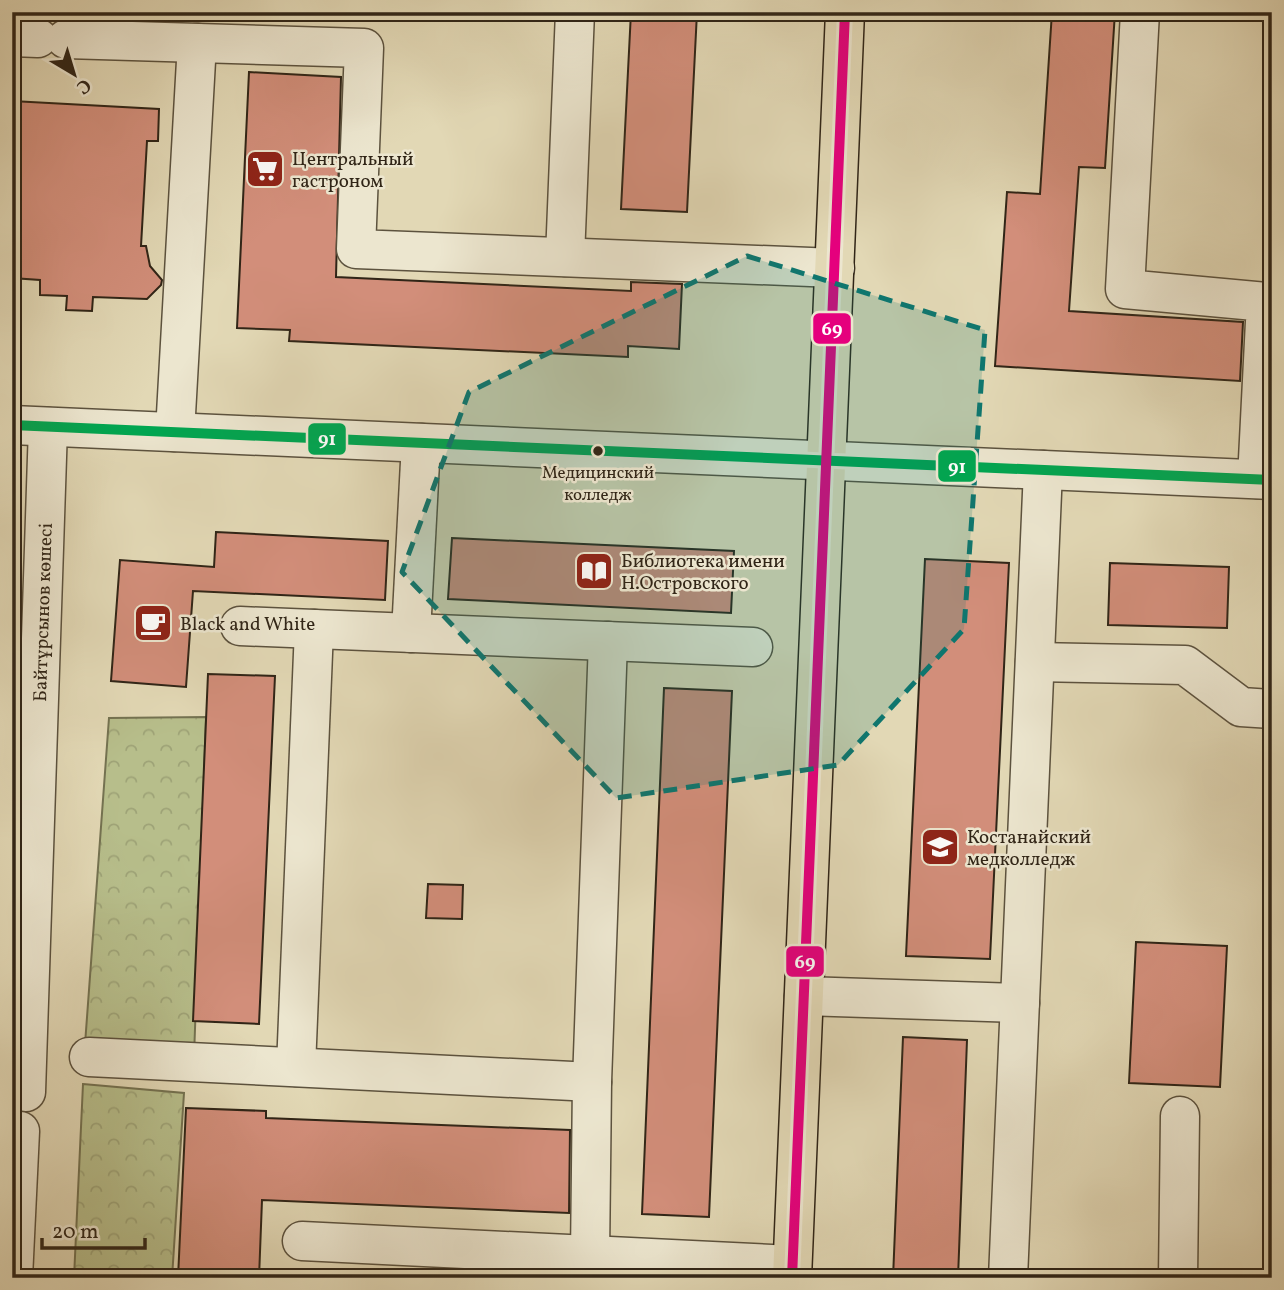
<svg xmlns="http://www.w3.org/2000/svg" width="1284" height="1290" viewBox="0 0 1284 1290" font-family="Vollkorn,serif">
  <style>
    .forest { fill: url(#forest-crowns); stroke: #747251; stroke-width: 2 }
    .building { fill: #d28e7a; stroke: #302517; stroke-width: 2 }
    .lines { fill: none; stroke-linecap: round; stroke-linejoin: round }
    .minor-casing { stroke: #5c523e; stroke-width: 41 }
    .major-casing { stroke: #302517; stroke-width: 41 }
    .minor { stroke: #ece6cf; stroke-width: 38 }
    .major { stroke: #e2d8b5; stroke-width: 38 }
    .bus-1-casing { stroke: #ece6cf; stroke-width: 16 }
    .bus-2-casing { stroke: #ece6cf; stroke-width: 16 }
    .bus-1 { stroke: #00a651; stroke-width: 10 }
    .bus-2 { stroke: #e5007d; stroke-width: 10 }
    .marked { fill: #0f766e; fill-opacity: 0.2; stroke: #0f766e; stroke-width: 5; stroke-dasharray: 14 9; stroke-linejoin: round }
    .bus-dot { fill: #302517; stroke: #ece6cf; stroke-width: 2.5 }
    .labels { text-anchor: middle; stroke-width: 5; stroke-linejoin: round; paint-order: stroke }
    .bus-label { font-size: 17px; fill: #302517; stroke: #ece6cf }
    .poi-label { font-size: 19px; fill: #302517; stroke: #ece6cf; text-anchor: start }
    .street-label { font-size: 19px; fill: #302517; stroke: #ece6cf }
    .line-badge { stroke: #ece6cf; stroke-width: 2.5 }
    .badge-label { font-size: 19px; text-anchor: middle; font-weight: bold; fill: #fff }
  </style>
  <defs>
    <pattern id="forest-crowns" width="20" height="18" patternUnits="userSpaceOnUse" patternTransform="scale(1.75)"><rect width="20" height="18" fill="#b7be8b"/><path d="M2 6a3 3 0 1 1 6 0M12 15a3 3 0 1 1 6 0" fill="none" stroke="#9ea377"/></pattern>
  </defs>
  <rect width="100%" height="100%" fill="#e2d8b5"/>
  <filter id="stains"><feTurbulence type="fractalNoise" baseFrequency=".00286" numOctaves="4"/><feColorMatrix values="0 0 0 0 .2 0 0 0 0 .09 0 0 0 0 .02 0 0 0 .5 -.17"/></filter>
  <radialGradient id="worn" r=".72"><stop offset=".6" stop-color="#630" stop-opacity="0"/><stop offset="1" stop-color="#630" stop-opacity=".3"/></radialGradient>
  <!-- forest -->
  <g class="forest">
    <path d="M 206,717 L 194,1057 L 84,1058 L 109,718 Z"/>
    <path d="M 83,1084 L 184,1093 L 172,1278 L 74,1278 Z"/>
  </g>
  <!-- building -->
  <g class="building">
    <path d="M 631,12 L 697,12 L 687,212 L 621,209 Z"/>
    <path d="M 1052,12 L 1115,12 L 1105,168 L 1079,167 L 1069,311 L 1243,322 L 1240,381 L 995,366 L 1007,192 L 1040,194 Z"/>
    <path d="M 249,72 L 341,77 L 336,277 L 631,291 L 631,282 L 682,284 L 679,349 L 628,346 L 628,357 L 289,341 L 290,330 L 237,328 Z"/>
    <path d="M 12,101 L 159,109 L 158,141 L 147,141 L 141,246 L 146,246 L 150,266 L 162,280 L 161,285 L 147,299 L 93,297 L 92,311 L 66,310 L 67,296 L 40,295 L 40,280 L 12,278 Z"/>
    <path d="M 216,532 L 388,541 L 385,600 L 193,591 L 186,687 L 111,681 L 120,560 L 214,567 Z"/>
    <path d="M 452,538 L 734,551 L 731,613 L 448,599 Z"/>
    <path d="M 925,559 L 1009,563 L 990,959 L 906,956 Z"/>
    <path d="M 1110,563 L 1229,567 L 1227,628 L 1108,625 Z"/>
    <path d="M 208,674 L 275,676 L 259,1024 L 193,1021 Z"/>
    <path d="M 664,688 L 732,691 L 709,1217 L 642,1214 Z"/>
    <path d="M 428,884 L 463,885 L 462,919 L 426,918 Z"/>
    <path d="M 1136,942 L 1227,946 L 1220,1087 L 1129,1083 Z"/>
    <path d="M 903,1037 L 967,1040 L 958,1278 L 893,1278 Z"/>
    <path d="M 186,1108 L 266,1111 L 266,1118 L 570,1130 L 569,1213 L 262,1200 L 259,1278 L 178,1278 Z"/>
  </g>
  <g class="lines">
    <defs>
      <g id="minor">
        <path d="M 1140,12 L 1125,289 L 1266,302 L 1257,479"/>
        <path d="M 12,37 L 38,38"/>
        <path d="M 66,39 L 364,48 L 356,249 L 835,268"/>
        <path d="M 565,257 L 575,12"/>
        <path d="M 12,425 L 1272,480"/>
        <path d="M 175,432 L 197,43"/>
        <path d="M 240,626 L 753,647"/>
        <path d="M 411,633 L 421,443"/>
        <path d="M 1035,662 L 1185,665 L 1241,707 L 1272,709"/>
        <path d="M 804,996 L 1020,1003"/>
        <path d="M 89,1057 L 592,1082"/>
        <path d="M 296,1067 L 314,629"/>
        <path id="s1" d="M 26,1092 L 48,427"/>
        <path d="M 302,1241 L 792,1265"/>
        <path d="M 590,1256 L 592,1082 L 608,641"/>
        <path d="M 13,1278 L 20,1131"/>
        <path d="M 1008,1278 L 1043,470"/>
        <path d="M 1178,1278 L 1180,1116"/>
      </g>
      <path id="major" d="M 792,1278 L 845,12"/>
    </defs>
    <!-- minor casing -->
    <use href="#minor" class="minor-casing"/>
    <!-- major casing -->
    <use href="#major" class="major-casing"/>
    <!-- minor -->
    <use href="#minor" class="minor"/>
    <!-- major -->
    <use href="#major" class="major"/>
    <defs>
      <path id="bus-1" d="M 12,425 L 1272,480"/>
      <path id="bus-2" d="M 792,1278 L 845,12"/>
    </defs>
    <!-- bus-1 casing -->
    <use href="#bus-1" class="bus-1-casing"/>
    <!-- bus-2 casing -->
    <use href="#bus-2" class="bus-2-casing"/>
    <!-- bus-1 -->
    <use href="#bus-1" class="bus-1"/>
    <!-- bus-2 -->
    <use href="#bus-2" class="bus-2"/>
  </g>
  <!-- marked area -->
  <path class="marked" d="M 747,256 L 985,330 L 964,629 L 838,765 L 616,798 L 402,572 L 469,392 Z"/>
  <!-- icons -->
  <defs>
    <symbol id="supermarket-square" viewBox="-11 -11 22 22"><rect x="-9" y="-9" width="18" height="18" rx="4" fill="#8f2418" stroke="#ece6cf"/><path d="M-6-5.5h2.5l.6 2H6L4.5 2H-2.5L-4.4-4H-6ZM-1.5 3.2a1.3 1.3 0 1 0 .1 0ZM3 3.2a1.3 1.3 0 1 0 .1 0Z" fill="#fff"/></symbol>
    <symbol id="library-square" viewBox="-11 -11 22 22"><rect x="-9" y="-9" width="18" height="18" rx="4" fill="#8f2418" stroke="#ece6cf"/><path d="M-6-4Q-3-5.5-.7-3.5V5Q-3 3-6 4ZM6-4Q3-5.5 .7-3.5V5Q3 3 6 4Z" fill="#fff"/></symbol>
    <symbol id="cafe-square" viewBox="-11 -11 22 22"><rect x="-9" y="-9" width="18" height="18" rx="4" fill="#8f2418" stroke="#ece6cf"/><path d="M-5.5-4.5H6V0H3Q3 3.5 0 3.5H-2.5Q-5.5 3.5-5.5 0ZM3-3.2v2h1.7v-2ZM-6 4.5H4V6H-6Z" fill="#fff"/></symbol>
    <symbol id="university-square" viewBox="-11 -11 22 22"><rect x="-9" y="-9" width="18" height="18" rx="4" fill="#8f2418" stroke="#ece6cf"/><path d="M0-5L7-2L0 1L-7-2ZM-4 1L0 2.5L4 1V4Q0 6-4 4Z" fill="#fff"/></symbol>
  </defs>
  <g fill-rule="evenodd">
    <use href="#supermarket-square" x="243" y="147" width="44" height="44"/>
    <use href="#library-square" x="572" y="549" width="44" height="44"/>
    <use href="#cafe-square" x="131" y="601" width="44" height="44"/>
    <use href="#university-square" x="918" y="825" width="44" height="44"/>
  </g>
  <!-- markers -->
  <circle class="bus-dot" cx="598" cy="451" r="6"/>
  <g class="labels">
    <!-- bus labels -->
    <g class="bus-label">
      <text x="598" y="478">Медицинский<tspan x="598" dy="22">колледж</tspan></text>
    </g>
    <!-- poi labels -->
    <g class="poi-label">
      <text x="292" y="165">Центральный<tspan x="292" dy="22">гастроном</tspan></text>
      <text x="621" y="567">Библиотека имени<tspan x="621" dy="22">Н.Островского</tspan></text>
      <text x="180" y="630">Black and White</text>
      <text x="967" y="843">Костанайский<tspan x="967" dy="22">медколледж</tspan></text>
    </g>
    <!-- street labels -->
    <g class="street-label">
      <text dy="7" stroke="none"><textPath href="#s1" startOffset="480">Байтұрсынов көшесі</textPath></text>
    </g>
  </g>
  <g class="line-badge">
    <rect x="812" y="312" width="40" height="33" rx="7" fill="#e5007d"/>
    <rect x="307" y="422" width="40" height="34" rx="7" fill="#00a651"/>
    <rect x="937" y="449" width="40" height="34" rx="7" fill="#00a651"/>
    <rect x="785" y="945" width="40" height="33" rx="7" fill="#e5007d"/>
  </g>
  <g class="badge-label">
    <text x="832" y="335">69</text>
    <text x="327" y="445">91</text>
    <text x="957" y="473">91</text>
    <text x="805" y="968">69</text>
  </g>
  <!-- margin -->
  <rect width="1284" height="1290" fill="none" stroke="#e2d8b5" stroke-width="42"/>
  <rect x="14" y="14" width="1256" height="1262" fill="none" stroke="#302517" stroke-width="3.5"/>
  <rect x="21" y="21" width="1242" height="1248" fill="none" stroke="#302517" stroke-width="2"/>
  <!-- north arrow -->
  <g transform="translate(74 74) rotate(142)" stroke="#ece6cf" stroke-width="5" paint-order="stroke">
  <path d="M0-5L12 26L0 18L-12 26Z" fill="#302517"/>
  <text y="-10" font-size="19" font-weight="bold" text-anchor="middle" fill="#302517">С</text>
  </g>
  <!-- scale -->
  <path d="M42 1238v10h103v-10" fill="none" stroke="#302517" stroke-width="3.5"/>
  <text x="52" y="1238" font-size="21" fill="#302517" stroke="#ece6cf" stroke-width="5" paint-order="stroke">20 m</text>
  <rect width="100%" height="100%" filter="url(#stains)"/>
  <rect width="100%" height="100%" fill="url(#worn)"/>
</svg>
